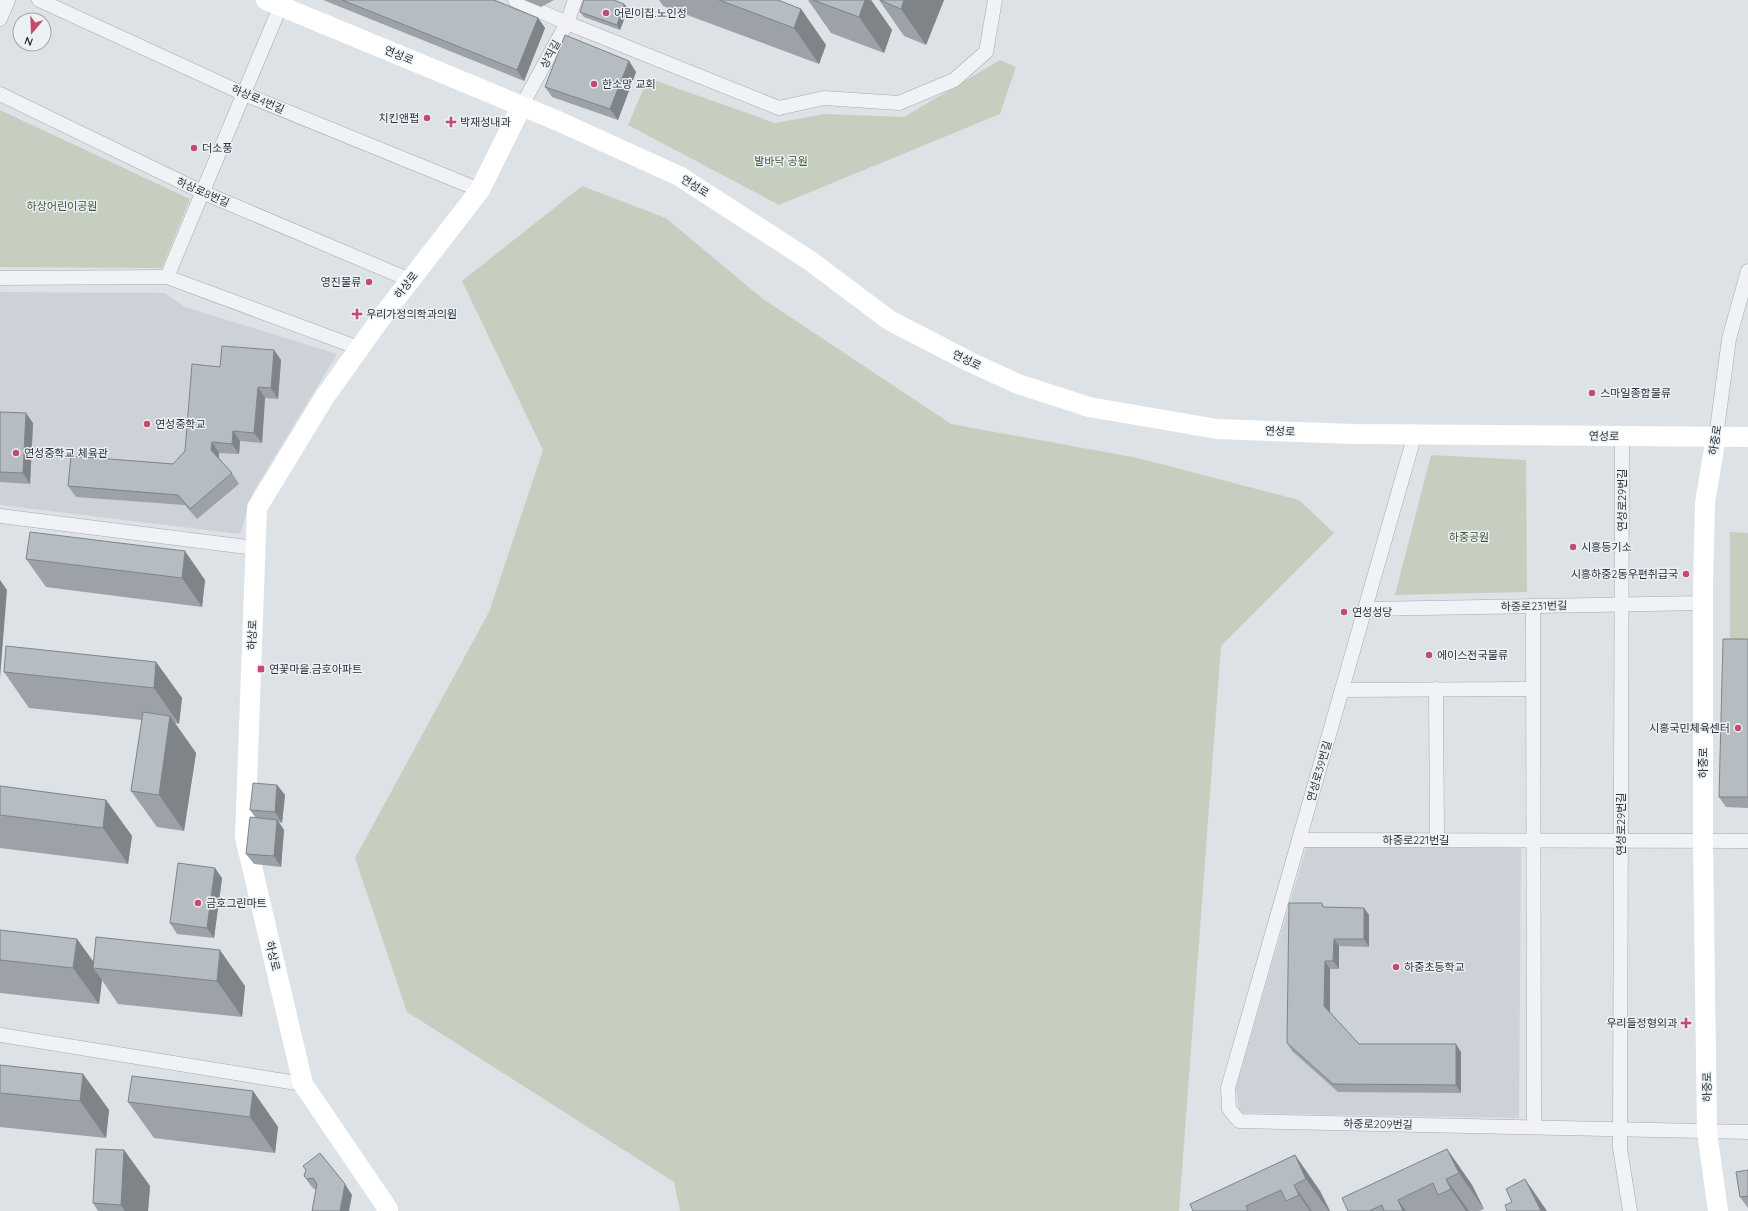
<svg xmlns="http://www.w3.org/2000/svg" width="1748" height="1211" viewBox="0 0 1748 1211" font-family="Quicksand,'Noto Sans KR',sans-serif">
  <style>
    .built { fill: #ccd2d7 }
    .green { fill: #c6cfbf }
    .lines { fill: none; stroke-linecap: round; stroke-linejoin: round }
    .street-casing { stroke: #a3aaaf; stroke-width: 15 }
    .street { stroke: #f0f2f5; stroke-width: 14 }
    .secondary { stroke: #fff; stroke-width: 20 }
    .wall { fill: #9ca2a7 }
    .shaded-wall { fill: #7f8488 }
    .building { fill: #b5bcc2; stroke: #7f8488 }
    .poi-dot { fill: #c34b6f; stroke: #edf1f4; stroke-width: 1.5 }
    .labels { text-anchor: middle; stroke-width: 3; stroke-linejoin: round; paint-order: stroke }
    .poi-label { font-size: 11px; fill: #28323b; stroke: #edf1f4; text-anchor: start }
    .street-label { font-size: 11px; fill: #28323b; stroke: #edf1f4 }
    .park-label { font-size: 11px; fill: #415636; stroke: #edf1f4 }
  </style>
  <rect width="100%" height="100%" fill="#dde2e6"/>
  <!-- built -->
  <g class="built">
    <path d="M 0,292 L 165,293 L 185,307 L 337,354 L 252,494 L 240,534 L 0,505 Z"/>
    <path d="M 1307,845 L 1521,848 L 1519,1118 L 1243,1113 L 1239,1110 L 1236,1087 Z"/>
  </g>
  <!-- green -->
  <g class="green">
    <path d="M 1000,60 L 1016,67 L 1000,114 L 779,205 L 628,125 L 648,78 L 775,123 L 824,114 L 904,117 Z"/>
    <path d="M 0,110 L 190,199 L 162,268 L 0,267 Z"/>
    <path d="M 582,186 L 666,218 L 763,299 L 951,424 L 1138,458 L 1299,500 L 1334,533 L 1221,646 L 1179,1211 L 680,1211 L 674,1182 L 407,1012 L 355,858 L 489,612 L 543,450 L 462,281 Z"/>
    <path d="M 1431,455 L 1526,460 L 1527,592 L 1395,595 Z"/>
    <path d="M 1730,532 L 1748,533 L 1748,649 L 1730,649 Z"/>
  </g>
  <g class="lines">
    <defs>
      <g id="street">
        <path d="M 39,0 L 244,94 L 480,190"/>
        <path d="M 283,0 L 167,277 L 359,348"/>
        <path d="M 515,0 L 567,23 L 779,108 L 824,98 L 899,103 L 954,80 L 986,52 L 995,0"/>
        <path d="M 0,19 L 8,0"/>
        <path d="M 0,94 L 202,192 L 410,280"/>
        <path d="M 521,107 L 567,23 L 575,0"/>
        <path d="M 0,278 L 167,277"/>
        <path d="M 1415,434 L 1228,1088 L 1229,1109 L 1239,1121 L 1748,1132"/>
        <path d="M 1622,436 L 1620,1148 L 1630,1211"/>
        <path d="M 1716,437 L 1729,339 L 1748,271"/>
        <path d="M 0,516 L 255,548"/>
        <path d="M 1533,606 L 1534,1126"/>
        <path d="M 1365,609 L 1703,603"/>
        <path d="M 1436,689 L 1437,840"/>
        <path d="M 1342,690 L 1533,689"/>
        <path d="M 1299,840 L 1748,841"/>
        <path d="M 0,1035 L 303,1084"/>
      </g>
    </defs>
    <!-- street casing -->
    <use href="#street" class="street-casing"/>
    <!-- street -->
    <use href="#street" class="street"/>
    <!-- secondary -->
    <g class="secondary">
      <path d="M 266,0 L 558,121 L 679,176 L 809,260 L 889,320 L 970,362 L 1018,384 L 1089,407 L 1217,429 L 1354,434 L 1748,437"/>
      <path d="M 1716,437 L 1705,503 L 1703,585 L 1703,841 L 1707,1132 L 1718,1211"/>
      <path d="M 388,1211 L 388,1209 L 303,1084 L 245,837 L 257,508 L 324,398 L 381,318 L 480,190 L 521,107"/>
    </g>
  </g>
  <!-- wall -->
  <g class="wall">
    <path d="M 323,0 L 494,0 L 538,18 L 545,28 L 524,81 Z"/>
    <path d="M 524,0 L 554,0 L 541,7 Z"/>
    <path d="M 659,0 L 778,0 L 801,9 L 826,45 L 819,64 L 663,6 Z"/>
    <path d="M 808,0 L 871,0 L 892,30 L 884,53 L 831,33 Z"/>
    <path d="M 879,0 L 944,0 L 926,45 L 904,36 Z"/>
    <path d="M 624,4 L 628,9 L 620,30 L 584,17 L 580,12 Z"/>
    <path d="M 629,61 L 636,72 L 618,120 L 552,97 L 545,87 Z"/>
    <path d="M 274,350 L 281,360 L 278,399 L 265,398 L 262,443 L 240,441 L 239,454 L 219,453 L 219,458 L 232,473 L 239,484 L 197,519 L 185,505 L 76,497 L 68,486 L 173,464 L 185,451 L 220,367 Z"/>
    <path d="M 0,412 L 33,423 L 30,484 L 0,482 Z"/>
    <path d="M 26,559 L 205,580 L 202,607 L 46,587 Z"/>
    <path d="M 1748,639 L 1748,808 L 1726,807 L 1719,797 Z"/>
    <path d="M 156,662 L 182,698 L 179,724 L 175,723 L 196,753 L 184,831 L 157,827 L 131,791 L 142,720 L 29,708 L 4,672 Z"/>
    <path d="M 277,785 L 285,795 L 282,823 L 279,822 L 284,830 L 281,867 L 254,864 L 246,854 L 255,817 L 250,810 Z"/>
    <path d="M 0,786 L 106,800 L 132,836 L 128,864 L 0,848 Z"/>
    <path d="M 222,878 L 214,938 L 177,934 L 170,923 Z"/>
    <path d="M 1325,907 L 1364,908 L 1369,915 L 1369,947 L 1339,946 L 1339,969 L 1330,969 L 1330,1012 L 1359,1044 L 1461,1052 L 1461,1093 L 1338,1092 L 1292,1051 L 1287,1043 Z"/>
    <path d="M 0,930 L 77,939 L 93,962 L 96,937 L 245,986 L 242,1017 L 118,1004 L 102,980 L 99,1004 L 0,993 Z"/>
    <path d="M 0,1065 L 83,1074 L 109,1110 L 106,1138 L 0,1127 Z"/>
    <path d="M 253,1091 L 278,1127 L 275,1153 L 154,1138 L 128,1102 Z"/>
    <path d="M 1447,1149 L 1472,1185 L 1484,1209 L 1479,1211 L 1348,1211 Z"/>
    <path d="M 124,1150 L 150,1186 L 148,1211 L 98,1211 L 93,1203 Z"/>
    <path d="M 1295,1155 L 1320,1191 L 1330,1211 L 1193,1211 Z"/>
    <path d="M 303,1166 L 352,1195 L 314,1189 L 311,1186 L 304,1176 L 306,1170 Z"/>
    <path d="M 1748,1170 L 1748,1208 L 1740,1197 Z"/>
  </g>
  <!-- shaded-wall -->
  <g class="shaded-wall">
    <path d="M 865,0 L 871,0 L 892,30 L 884,53 L 859,17 Z"/>
    <path d="M 904,0 L 944,0 L 926,45 L 901,9 Z"/>
    <path d="M 624,4 L 628,9 L 620,30 L 617,25 Z"/>
    <path d="M 801,9 L 826,45 L 819,64 L 794,28 Z"/>
    <path d="M 538,18 L 545,28 L 524,81 L 517,70 Z"/>
    <path d="M 629,61 L 636,72 L 618,120 L 610,109 Z"/>
    <path d="M 274,350 L 281,360 L 278,399 L 271,388 Z"/>
    <path d="M 258,387 L 265,398 L 262,443 L 254,433 Z"/>
    <path d="M 26,413 L 33,423 L 30,484 L 23,473 Z"/>
    <path d="M 233,431 L 240,441 L 239,454 L 232,444 Z"/>
    <path d="M 212,442 L 219,453 L 219,460 L 211,450 Z"/>
    <path d="M 185,551 L 205,580 L 202,607 L 182,578 Z"/>
    <path d="M 0,580 L 7,590 L 0,678 Z"/>
    <path d="M 156,662 L 182,698 L 179,724 L 154,688 Z"/>
    <path d="M 170,716 L 196,753 L 184,831 L 159,795 Z"/>
    <path d="M 277,785 L 285,795 L 282,823 L 275,812 Z"/>
    <path d="M 106,800 L 132,836 L 128,864 L 103,828 Z"/>
    <path d="M 277,820 L 284,830 L 281,867 L 274,856 Z"/>
    <path d="M 215,868 L 222,878 L 214,938 L 207,928 Z"/>
    <path d="M 1364,908 L 1369,915 L 1369,947 L 1364,939 Z"/>
    <path d="M 77,939 L 98,968 L 93,968 L 102,980 L 99,1004 L 73,968 Z"/>
    <path d="M 1334,939 L 1339,946 L 1339,969 L 1333,961 Z"/>
    <path d="M 220,950 L 245,986 L 242,1017 L 217,981 Z"/>
    <path d="M 1325,961 L 1330,969 L 1330,1014 L 1324,1006 Z"/>
    <path d="M 1456,1044 L 1461,1052 L 1461,1093 L 1456,1085 Z"/>
    <path d="M 83,1074 L 109,1110 L 106,1138 L 80,1101 Z"/>
    <path d="M 253,1091 L 278,1127 L 275,1153 L 250,1117 Z"/>
    <path d="M 1447,1149 L 1472,1185 L 1484,1209 L 1459,1173 Z"/>
    <path d="M 124,1150 L 150,1186 L 148,1211 L 125,1211 L 121,1205 Z"/>
    <path d="M 1295,1155 L 1320,1191 L 1330,1211 L 1329,1211 L 1306,1179 Z"/>
    <path d="M 1446,1179 L 1469,1211 L 1466,1211 L 1451,1189 Z"/>
    <path d="M 1525,1179 L 1547,1211 L 1541,1211 Z"/>
    <path d="M 345,1184 L 352,1195 L 349,1211 L 340,1211 Z"/>
    <path d="M 1294,1185 L 1312,1211 L 1310,1211 L 1299,1195 Z"/>
    <path d="M 1398,1200 L 1406,1211 L 1403,1211 Z"/>
  </g>
  <!-- building -->
  <g class="building">
    <path d="M 342,0 L 494,0 L 538,18 L 517,70 Z"/>
    <path d="M 584,0 L 614,0 L 624,4 L 617,25 L 580,12 Z"/>
    <path d="M 719,0 L 778,0 L 801,9 L 794,28 Z"/>
    <path d="M 813,0 L 865,0 L 859,17 Z"/>
    <path d="M 880,0 L 904,0 L 901,9 Z"/>
    <path d="M 565,35 L 629,61 L 610,109 L 545,87 Z"/>
    <path d="M 222,346 L 274,350 L 271,388 L 258,387 L 254,433 L 233,431 L 232,444 L 212,442 L 211,450 L 232,473 L 190,509 L 178,495 L 68,486 L 71,456 L 173,464 L 185,451 L 192,364 L 220,367 Z"/>
    <path d="M 0,412 L 26,413 L 23,473 L 0,472 Z"/>
    <path d="M 30,532 L 185,551 L 182,578 L 26,559 Z"/>
    <path d="M 1723,639 L 1748,639 L 1748,797 L 1719,797 Z"/>
    <path d="M 6,646 L 156,662 L 154,688 L 4,672 Z"/>
    <path d="M 143,712 L 170,716 L 159,795 L 131,791 Z"/>
    <path d="M 253,783 L 277,785 L 275,812 L 250,810 Z"/>
    <path d="M 0,786 L 106,800 L 103,828 L 0,815 Z"/>
    <path d="M 250,817 L 277,820 L 274,856 L 246,854 Z"/>
    <path d="M 178,863 L 215,868 L 207,928 L 170,923 Z"/>
    <path d="M 1289,903 L 1322,903 L 1323,907 L 1364,908 L 1364,939 L 1334,939 L 1333,961 L 1325,961 L 1324,1006 L 1359,1044 L 1456,1044 L 1456,1085 L 1333,1084 L 1287,1043 Z"/>
    <path d="M 0,930 L 77,939 L 73,968 L 0,960 Z"/>
    <path d="M 96,937 L 220,950 L 217,981 L 93,968 Z"/>
    <path d="M 0,1065 L 83,1074 L 80,1101 L 0,1093 Z"/>
    <path d="M 132,1076 L 253,1091 L 250,1117 L 128,1102 Z"/>
    <path d="M 96,1149 L 124,1150 L 121,1205 L 93,1203 Z"/>
    <path d="M 1447,1149 L 1459,1173 L 1446,1179 L 1451,1189 L 1438,1195 L 1433,1183 L 1398,1200 L 1403,1211 L 1384,1211 L 1382,1205 L 1369,1211 L 1348,1211 L 1342,1198 Z"/>
    <path d="M 320,1153 L 345,1184 L 340,1211 L 312,1211 L 317,1184 L 313,1178 L 307,1179 L 304,1176 L 306,1170 L 303,1166 Z"/>
    <path d="M 1295,1155 L 1306,1179 L 1294,1185 L 1299,1195 L 1286,1201 L 1281,1190 L 1246,1206 L 1248,1211 L 1193,1211 L 1190,1204 Z"/>
    <path d="M 1748,1170 L 1748,1196 L 1740,1197 L 1736,1172 Z"/>
    <path d="M 1525,1179 L 1541,1211 L 1507,1211 L 1505,1205 L 1512,1202 L 1506,1189 Z"/>
  </g>
  <!-- markers -->
  <g class="poi-dot">
    <circle cx="606" cy="13" r="4"/>
    <circle cx="594" cy="84" r="4"/>
    <circle cx="427" cy="118" r="4"/>
    <path d="M449 116h4v4h4v4h-4v4h-4v-4h-4v-4h4z"/>
    <circle cx="194" cy="148" r="4"/>
    <circle cx="369" cy="282" r="4"/>
    <path d="M355 308h4v4h4v4h-4v4h-4v-4h-4v-4h4z"/>
    <circle cx="1592" cy="393" r="4"/>
    <circle cx="147" cy="424" r="4"/>
    <circle cx="16" cy="453" r="4"/>
    <circle cx="1573" cy="547" r="4"/>
    <circle cx="1686" cy="574" r="4"/>
    <circle cx="1344" cy="612" r="4"/>
    <circle cx="1429" cy="655" r="4"/>
    <rect x="257" y="665" width="8" height="8" rx="2"/>
    <circle cx="1738" cy="728" r="4"/>
    <circle cx="198" cy="903" r="4"/>
    <circle cx="1396" cy="967" r="4"/>
    <path d="M1684 1017h4v4h4v4h-4v4h-4v-4h-4v-4h4z"/>
  </g>
  <g class="labels">
    <!-- poi labels -->
    <g class="poi-label">
      <text x="614" y="17">어린이집.노인정</text>
      <text x="602" y="88">한소망 교회</text>
      <text x="419" y="122" text-anchor="end">치킨앤펍</text>
      <text x="460" y="126">박재성내과</text>
      <text x="202" y="152">더소풍</text>
      <text x="361" y="286" text-anchor="end">영진물류</text>
      <text x="366" y="318">우리가정의학과의원</text>
      <text x="1600" y="397">스마일종합물류</text>
      <text x="155" y="428">연성중학교</text>
      <text x="24" y="457">연성중학교 체육관</text>
      <text x="1581" y="551">시흥등기소</text>
      <text x="1678" y="578" text-anchor="end">시흥하중2동우편취급국</text>
      <text x="1352" y="616">연성성당</text>
      <text x="1437" y="659">에이스전국물류</text>
      <text x="269" y="673">연꽃마을.금호아파트</text>
      <text x="1730" y="732" text-anchor="end">시흥국민체육센터</text>
      <text x="206" y="907">금호그린마트</text>
      <text x="1404" y="971">하중초등학교</text>
      <text x="1677" y="1027" text-anchor="end">우리들정형외과</text>
    </g>
    <!-- street labels -->
    <g class="street-label">
      <text transform="translate(550 54) rotate(-62)" y="4">상직길</text>
      <text transform="translate(399 55) rotate(22)" y="4">연성로</text>
      <text transform="translate(258 99) rotate(23)" y="4">하상로4번길</text>
      <text transform="translate(695 186) rotate(32)" y="4">연성로</text>
      <text transform="translate(203 192) rotate(24)" y="4">하상로8번길</text>
      <text transform="translate(406 285) rotate(-52)" y="4">하상로</text>
      <text transform="translate(967 360) rotate(26)" y="4">연성로</text>
      <text transform="translate(1280 431) rotate(2)" y="4">연성로</text>
      <text transform="translate(1604 436) rotate(1)" y="4">연성로</text>
      <text transform="translate(1715 440) rotate(-81)" y="4">하중로</text>
      <text transform="translate(1622 500) rotate(-90)" y="4">연성로29번길</text>
      <text transform="translate(1534 606) rotate(-1)" y="4">하중로231번길</text>
      <text transform="translate(252 635) rotate(-88)" y="4">하상로</text>
      <text transform="translate(1703 763) rotate(-90)" y="4">하중로</text>
      <text transform="translate(1319 771) rotate(-74)" y="4">연성로39번길</text>
      <text transform="translate(1621 824) rotate(-90)" y="4">연성로29번길</text>
      <text x="1416" y="844">하중로221번길</text>
      <text transform="translate(273 956) rotate(77)" y="4">하상로</text>
      <text transform="translate(1707 1087) rotate(-91)" y="4">하중로</text>
      <text transform="translate(1378 1124) rotate(1)" y="4">하중로209번길</text>
    </g>
    <!-- park labels -->
    <g class="park-label">
      <text x="781" y="165">발바닥 공원</text>
      <text x="62" y="210">하상어린이공원</text>
      <text x="1469" y="541">하중공원</text>
    </g>
  </g>
  <!-- north arrow -->
  <g transform="translate(32 32) rotate(199)"><circle r="19" fill="#edf1f4" stroke="#9ea5aa"/>
  <path d="M0-3L7 15L0 10L-7 15Z" fill="#c34b6f"/>
  <text y="-6" font-size="11" font-weight="bold" text-anchor="middle" fill="#28323b">N</text>
  </g>
</svg>
